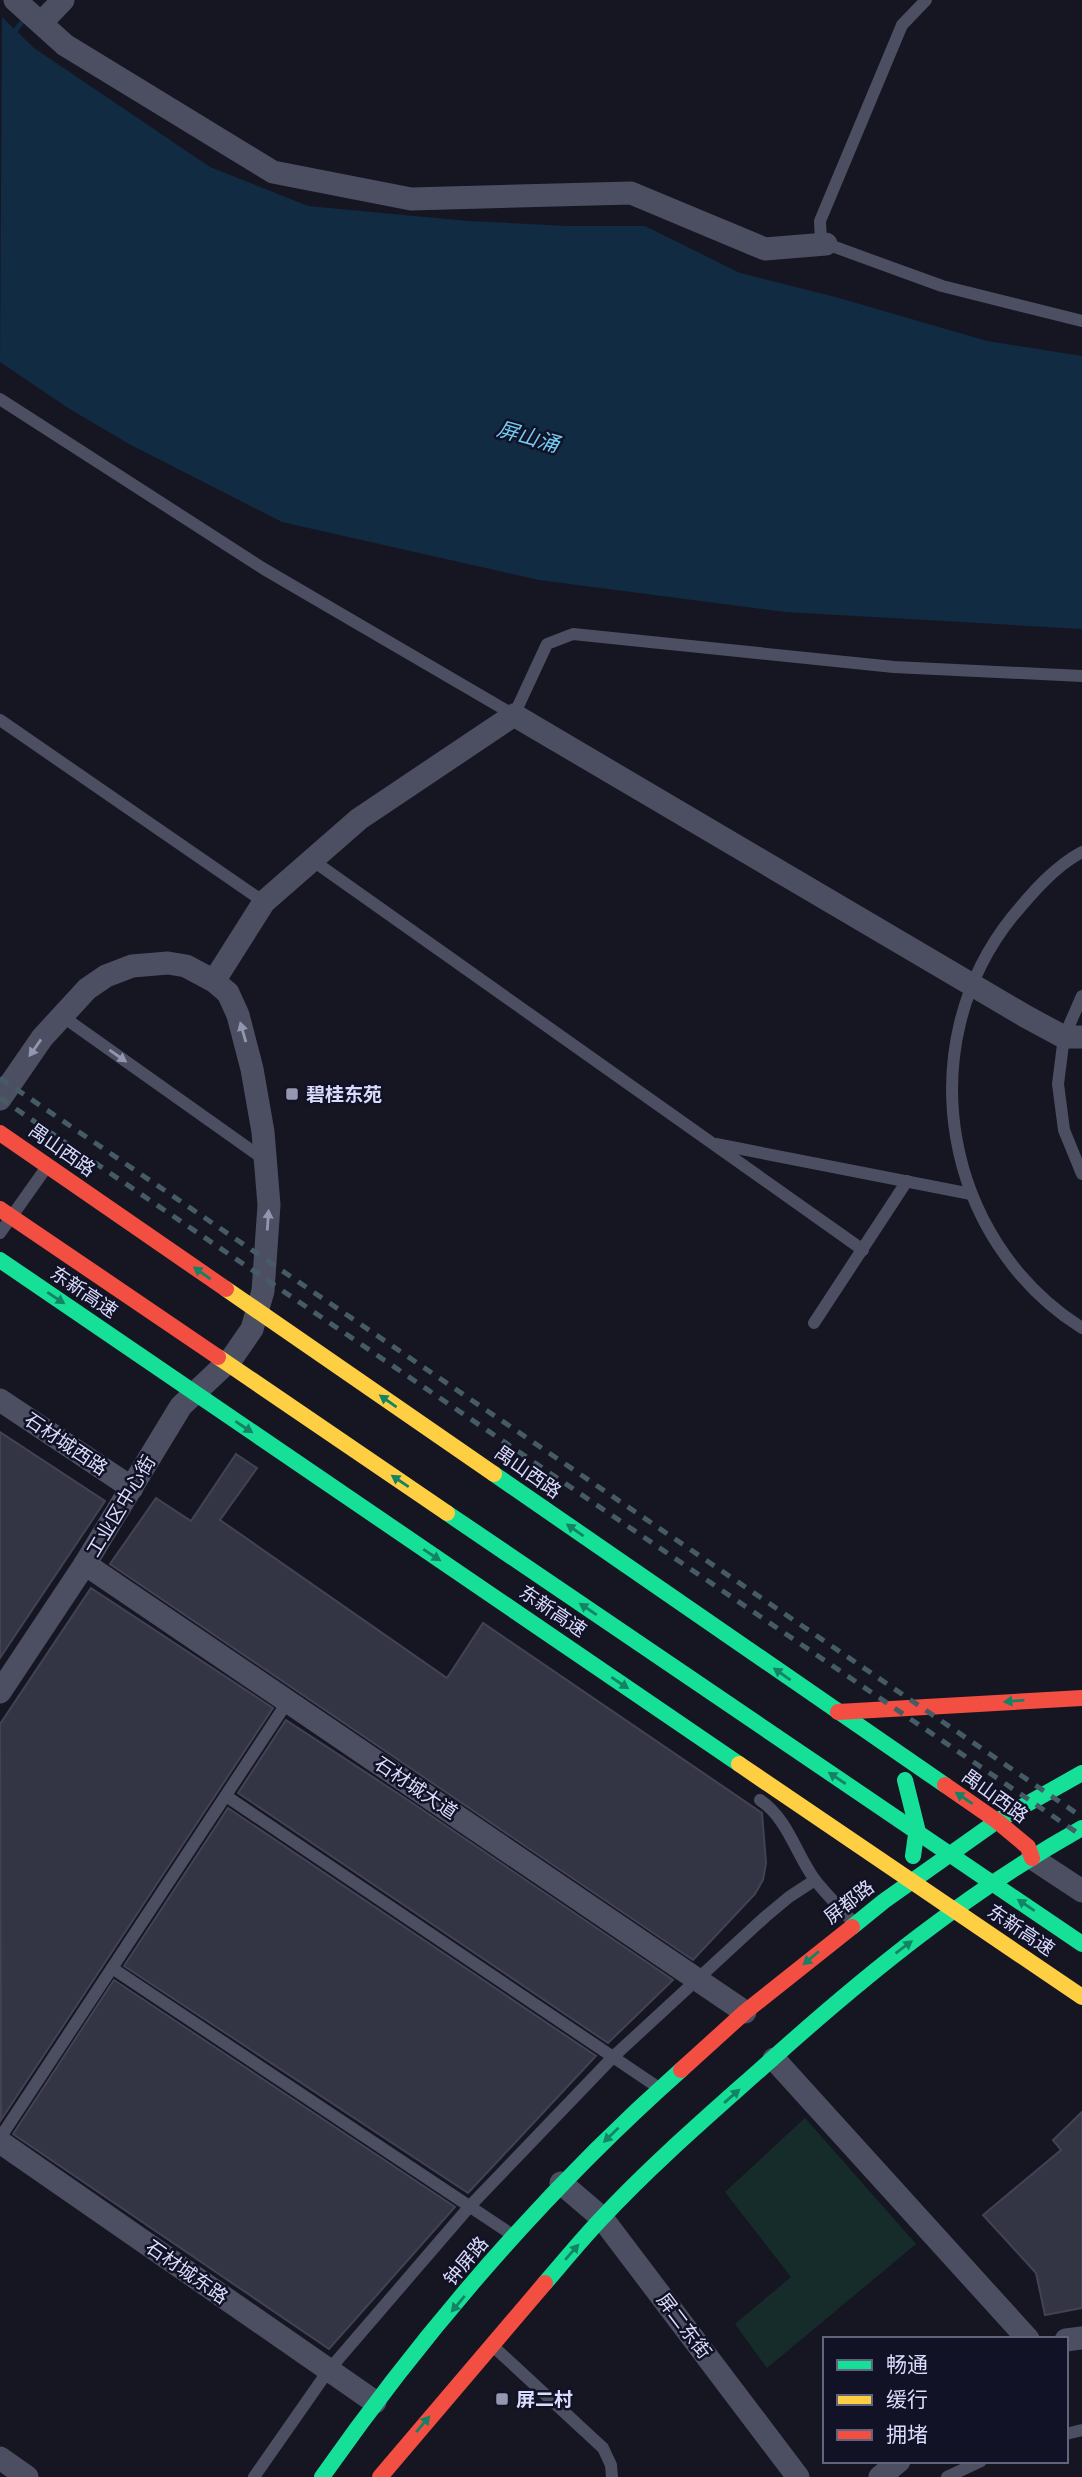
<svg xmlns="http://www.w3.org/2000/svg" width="1082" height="2477" font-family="Roboto,'Noto Sans SC',sans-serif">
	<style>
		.green { fill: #152c2a }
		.water { fill: #112b43 }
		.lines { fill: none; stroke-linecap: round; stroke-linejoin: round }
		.stream { stroke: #112b43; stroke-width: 5 }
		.building { fill: #343544; stroke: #434255; stroke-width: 2 }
		.lane { stroke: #4c4f62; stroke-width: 12 }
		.street { stroke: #4c4f62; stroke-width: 23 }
		.fast { stroke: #16e098; stroke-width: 16 }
		.slow { stroke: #ffcf43; stroke-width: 16 }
		.jam { stroke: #f24e42; stroke-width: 16 }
		.rail { stroke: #455c67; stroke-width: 5; stroke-dasharray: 10 9; stroke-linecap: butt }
		.fast-bridge { stroke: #16e098; stroke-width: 16 }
		.slow-bridge { stroke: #ffcf43; stroke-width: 16 }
		.jam-bridge { stroke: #f24e42; stroke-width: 16 }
		.oneway { fill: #9396af }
		.oneway2 { fill: #148365 }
		.poi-dot { fill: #9597b0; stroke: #121226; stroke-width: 2.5 }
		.labels { text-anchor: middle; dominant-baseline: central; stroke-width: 5; stroke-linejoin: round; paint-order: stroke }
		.poi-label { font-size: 19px; font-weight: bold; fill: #dadcfc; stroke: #121226; text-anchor: start }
		.street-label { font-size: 19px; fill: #dadcfc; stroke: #121226 }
		.water-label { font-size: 21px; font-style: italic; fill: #70ccf4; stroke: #121226 }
	</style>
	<rect width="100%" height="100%" fill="#161622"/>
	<path class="green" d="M805,2118L916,2244L767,2368L735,2324L791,2277L725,2192Z"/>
	<path class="water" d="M2,17L34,48L210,167L308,206L468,221L567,226H645L740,273L839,298L987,341L1082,356V629L786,612L539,580L282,522L129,444L68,408L0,362Z"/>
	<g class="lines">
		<path class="stream" d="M12,35L25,18"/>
	</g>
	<g class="building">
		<path d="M0,1432L105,1501L0,1658Z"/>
		<path d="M236,1454L257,1468L220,1520L447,1678L483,1623L762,1813L766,1863L763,1880L755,1894L693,1960L110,1564L156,1498L191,1521Z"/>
		<path d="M91,1588L273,1708L1,2120L0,1724Z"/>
		<path d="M286,1720L414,1804L673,1980L608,2043L238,1793Z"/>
		<path d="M228,1808L596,2056L468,2193L124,1966Z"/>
		<path d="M114,1980L455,2207L329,2349L13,2134Z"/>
		<path d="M1082,2112V2308L1045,2315L1036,2273L983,2215L1061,2150L1053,2140Z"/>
	</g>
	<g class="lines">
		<g class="lane">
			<path d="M926,0L902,25L820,221L821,242L942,286L1082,321"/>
			<path d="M0,399L264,569L514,715L547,644L573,634L894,667L1082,676"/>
			<path d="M0,720L264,902"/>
			<path d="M1082,852C1054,867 1032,893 1012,917C909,1046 943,1240 1082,1328"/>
			<path d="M312,860L863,1250"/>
			<path d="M1082,996L1064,1037L1058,1084L1064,1130L1082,1174"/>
			<path d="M62,1016L265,1160"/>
			<path d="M716,1144L971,1194"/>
			<path d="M0,1233L46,1168"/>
			<path d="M814,1323L907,1181"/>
			<path d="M226,1796L656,2086"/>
			<path d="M760,1800C788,1819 796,1854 815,1880C826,1894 840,1908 852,1921"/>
			<path d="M112,1968L511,2234"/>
			<path d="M0,2138L288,1701"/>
			<path d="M495,2348L603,2448L611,2465L612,2477"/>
			<path d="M1066,2434L1082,2430"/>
			<path d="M254,2477L328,2371L470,2206L613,2057L765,1917L789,1897L815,1880"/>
			<path d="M947,2477L981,2461"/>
		</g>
		<g class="street">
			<path d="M15,0L65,45L273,172L411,199L631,193L765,249L826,244"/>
			<path d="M41,23L63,0"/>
			<path d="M214,981L264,902L359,819L514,715L1025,1016L1064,1037H1082"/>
			<path d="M0,1099L42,1038L87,989L106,976L132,966L168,963L186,966L214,981L228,993L238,1015L252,1069L263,1132L269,1205L263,1291L252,1329L232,1358L181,1406L85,1564L0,1692"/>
			<path d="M0,1400L132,1488"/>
			<path d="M85,1564L745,2012"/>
			<path d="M1032,1858L1082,1891"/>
			<path d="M774,2059L1028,2339"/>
			<path d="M0,2142L375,2402"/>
			<path d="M561,2183L602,2218L798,2477"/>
			<path d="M1066,2340L1082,2338"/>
			<path d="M0,2458L27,2477"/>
			<path d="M880,2477L899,2461"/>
		</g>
		<g class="fast">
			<path d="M494,1474L945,1785"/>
			<path d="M905,1780L917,1828L913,1856"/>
			<path d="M852,1927L884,1901L997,1821L1082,1773"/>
			<path d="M545,2283C564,2261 582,2239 601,2219C654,2162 714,2111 772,2059C868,1973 969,1891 1082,1828"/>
			<path d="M322,2477C426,2329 546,2190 681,2070"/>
		</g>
		<path class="slow" d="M226,1289L494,1474"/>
		<g class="jam">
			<path d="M0,1133L226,1289"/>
			<path d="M838,1712L1082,1698"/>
			<path d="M945,1785L997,1821L1028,1847L1032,1858"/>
			<path d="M681,2070L745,2012L852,1927"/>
			<path d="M380,2477L545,2283"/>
		</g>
		<g class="rail">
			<path d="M0,1078L1082,1817"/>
			<path d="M0,1098L1082,1836"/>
		</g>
		<g class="fast-bridge">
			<path d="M0,1260L739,1764"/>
			<path d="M447,1513L1082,1944"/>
		</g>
		<g class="slow-bridge">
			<path d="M218,1357L447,1513"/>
			<path d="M739,1764L1082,1997"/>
		</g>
		<path class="jam-bridge" d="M0,1209L218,1357"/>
	</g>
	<defs><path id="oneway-solid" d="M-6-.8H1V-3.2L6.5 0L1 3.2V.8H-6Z" transform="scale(1.75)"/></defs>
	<g class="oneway">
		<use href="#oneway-solid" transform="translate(243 1032) rotate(-106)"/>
		<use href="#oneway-solid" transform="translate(35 1048) rotate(125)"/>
		<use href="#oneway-solid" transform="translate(118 1056) rotate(35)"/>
		<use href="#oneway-solid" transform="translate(268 1220) rotate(-86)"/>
	</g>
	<g class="oneway2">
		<use href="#oneway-solid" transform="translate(202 1273) rotate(-145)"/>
		<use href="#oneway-solid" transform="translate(56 1298) rotate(34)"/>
		<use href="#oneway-solid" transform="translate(388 1401) rotate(-145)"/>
		<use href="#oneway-solid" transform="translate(244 1427) rotate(34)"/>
		<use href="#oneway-solid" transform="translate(400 1481) rotate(-146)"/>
		<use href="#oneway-solid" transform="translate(575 1530) rotate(-145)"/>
		<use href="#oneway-solid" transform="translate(432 1555) rotate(34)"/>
		<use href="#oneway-solid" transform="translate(588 1609) rotate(-146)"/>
		<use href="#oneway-solid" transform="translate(782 1674) rotate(-145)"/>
		<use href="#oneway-solid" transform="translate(620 1683) rotate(34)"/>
		<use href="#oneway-solid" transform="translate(1014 1701) rotate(175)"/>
		<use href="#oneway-solid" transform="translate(837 1778) rotate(-146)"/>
		<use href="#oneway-solid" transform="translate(964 1798) rotate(-146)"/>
		<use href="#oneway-solid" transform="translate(1026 1905) rotate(-146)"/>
		<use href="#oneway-solid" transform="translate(904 1947) rotate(-37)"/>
		<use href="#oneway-solid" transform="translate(811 1958) rotate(140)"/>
		<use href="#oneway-solid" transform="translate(732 2096) rotate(-41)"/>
		<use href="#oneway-solid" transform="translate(611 2135) rotate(136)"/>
		<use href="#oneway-solid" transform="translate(572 2252) rotate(-49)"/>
		<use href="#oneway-solid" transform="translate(458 2304) rotate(130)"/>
		<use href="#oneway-solid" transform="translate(423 2424) rotate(-50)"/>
	</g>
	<g class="poi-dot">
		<rect x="285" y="1087" width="14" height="14" rx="3.5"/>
		<rect x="495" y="2392" width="14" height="14" rx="3.5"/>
	</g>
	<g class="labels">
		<g class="poi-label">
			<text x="306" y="1094">碧桂东苑</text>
			<text x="516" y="2399">屏二村</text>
		</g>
		<g class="street-label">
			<text transform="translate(62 1150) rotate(35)">禺山西路</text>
			<text transform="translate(84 1292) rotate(34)">东新高速</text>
			<text transform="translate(66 1444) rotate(34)">石材城西路</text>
			<text transform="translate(528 1472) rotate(35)">禺山西路</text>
			<text transform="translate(121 1506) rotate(-59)">工业区中心街</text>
			<text transform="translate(553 1611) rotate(34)">东新高速</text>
			<text transform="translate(416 1788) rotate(34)">石材城大道</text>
			<text transform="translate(995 1796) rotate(36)">禺山西路</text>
			<text transform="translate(849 1902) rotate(-38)">屏都路</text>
			<text transform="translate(1021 1930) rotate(34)">东新高速</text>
			<text transform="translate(466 2261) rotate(-50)">钟屏路</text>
			<text transform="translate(187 2272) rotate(35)">石材城东路</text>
			<text transform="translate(684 2326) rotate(53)">屏二东街</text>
		</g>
		<g class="water-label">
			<text transform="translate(528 437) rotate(16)">屏山涌</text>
		</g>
	</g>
	<rect x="823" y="2337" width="245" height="126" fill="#121226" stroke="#62637c" stroke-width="2"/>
	<rect x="837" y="2360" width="35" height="10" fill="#16e098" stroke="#62637c" stroke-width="2"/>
	<text x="886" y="2372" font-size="21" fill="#dadcfc">畅通</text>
	<rect x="837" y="2395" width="35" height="10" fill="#ffcf43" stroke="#62637c" stroke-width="2"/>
	<text x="886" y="2407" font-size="21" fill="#dadcfc">缓行</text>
	<rect x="837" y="2430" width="35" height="10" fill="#f24e42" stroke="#62637c" stroke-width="2"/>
	<text x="886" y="2442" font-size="21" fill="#dadcfc">拥堵</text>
</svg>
